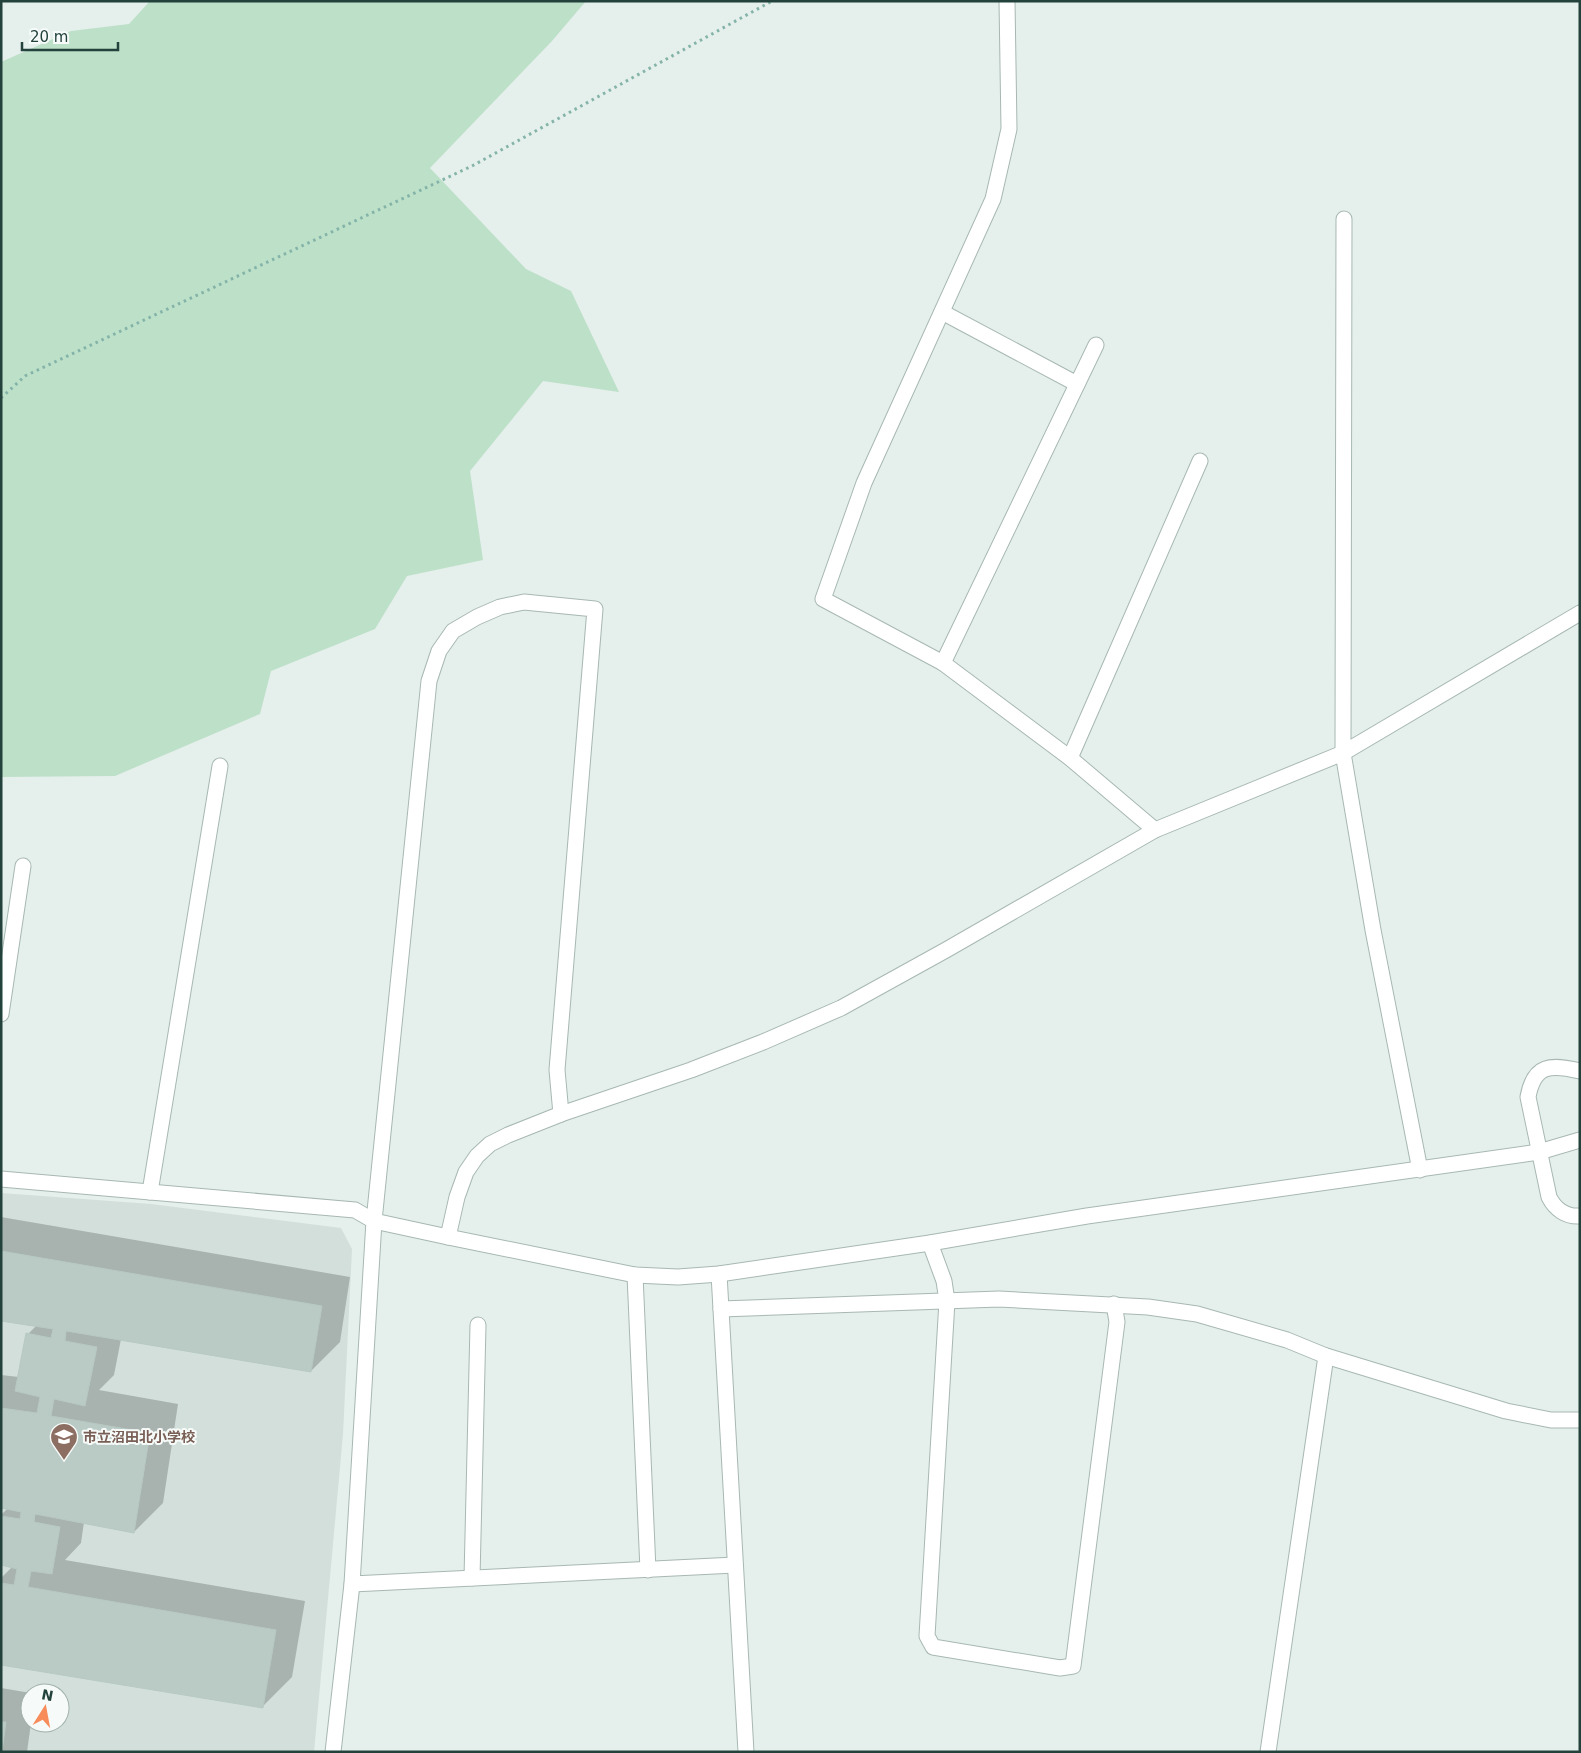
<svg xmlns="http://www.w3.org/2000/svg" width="1581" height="1753" font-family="'DejaVu Sans','Noto Sans JP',sans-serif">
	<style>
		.built { fill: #d3dfda; fill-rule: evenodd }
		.green { fill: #bde0c9 }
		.shadow { fill: #0003 }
		.building { fill: #bacac4; stroke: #b7c9c3 }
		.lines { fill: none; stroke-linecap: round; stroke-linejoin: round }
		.minor-casing { stroke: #a7b8b3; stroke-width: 17 }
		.path { stroke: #84b3a8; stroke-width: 3; stroke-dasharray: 2.5 4; stroke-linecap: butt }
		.minor { stroke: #fff; stroke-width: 15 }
		.labels { text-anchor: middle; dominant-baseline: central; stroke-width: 4; stroke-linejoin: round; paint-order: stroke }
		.education-label { font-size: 14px; font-weight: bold; fill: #785e54; stroke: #f6fbf9; text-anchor: start }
	</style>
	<rect width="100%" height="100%" fill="#e5efeb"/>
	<path class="built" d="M1,1193L151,1204L341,1228L352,1249L343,1434L314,1752H1ZM30,1693H60V1723H30Z"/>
	<path class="green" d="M150,1H586L552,41L430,168L526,269L571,291L619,392L543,381L470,471L483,560L407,576L375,629L271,671L260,714L115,776L1,777V62L71,31L129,24Z"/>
	<g class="shadow">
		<path d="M1,1217L350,1277L340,1342L311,1371L121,1339L114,1375L99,1390L178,1404L163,1503L134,1532L84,1522L81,1543L65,1560L305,1601L292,1677L263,1706L1,1664V1578L12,1567L1,1564V1515L8,1508L1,1507V1375L19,1377L28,1334L37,1325L1,1320Z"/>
		<path d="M1,1688L31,1693V1723L27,1752H1Z"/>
	</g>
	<g class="building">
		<path d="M1,1251L322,1306L311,1372L66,1331L65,1341L97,1347L85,1406L54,1399L51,1416L150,1433L134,1533L35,1514L34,1522L60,1527L52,1574L31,1571L28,1587L276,1630L263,1708L1,1665V1583L14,1585L17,1569L1,1565V1516L20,1519L21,1512L1,1508V1408L37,1413L40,1397L15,1391L26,1333L51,1338L53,1329L1,1321Z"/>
		<path d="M1,1722H6L2,1752H1Z"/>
	</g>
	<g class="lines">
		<defs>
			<g id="minor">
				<path d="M1344,219L1343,753L1373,930L1420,1170"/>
				<path d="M942,312L1077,384"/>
				<path d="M1096,345L943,663L1070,758L1155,830"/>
				<path d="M943,663L823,599L864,483L993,199L1009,129L1007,1"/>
				<path d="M1070,758L1200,461"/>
				<path d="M1,1014L23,866"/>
				<path d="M1580,1071C1551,1064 1534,1064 1528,1097L1549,1197C1555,1209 1566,1217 1580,1216"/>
				<path d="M1,1179L355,1210L374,1221L448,1237L635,1275L678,1277L719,1274L930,1243L1087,1216L1539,1152L1580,1140"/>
				<path d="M150,1192L220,766"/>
				<path d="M448,1237L457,1197L466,1172L477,1156L490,1144L508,1135L561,1114L691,1070L763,1042L841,1008L946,950L1155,830L1343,753L1580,613"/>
				<path d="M930,1243L944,1281L947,1301L927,1636L933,1647L1060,1668L1073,1666L1117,1322L1114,1304"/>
				<path d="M719,1274L746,1752"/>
				<path d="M635,1275L648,1570"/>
				<path d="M721,1309L999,1299L1148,1307L1197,1314L1287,1340L1326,1356L1506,1411L1551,1420H1580"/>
				<path d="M472,1578L478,1325"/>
				<path d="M352,1584L735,1565"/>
				<path d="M333,1752L352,1584L374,1221L429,681L439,651L453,631L477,617L500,607L524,602L595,609L557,1070L561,1114"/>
				<path d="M1268,1752L1326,1356"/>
			</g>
		</defs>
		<use href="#minor" class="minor-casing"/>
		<path class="path" d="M1,398L25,376L472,166L772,1"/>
		<use href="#minor" class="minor"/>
	</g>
	<defs>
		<symbol id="school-pin" viewBox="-11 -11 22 30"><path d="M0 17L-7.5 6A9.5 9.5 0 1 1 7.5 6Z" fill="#8d6e63" stroke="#f6fbf9"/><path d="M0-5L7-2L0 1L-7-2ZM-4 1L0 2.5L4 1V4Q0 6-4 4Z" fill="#fff"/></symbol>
	</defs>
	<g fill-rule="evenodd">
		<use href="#school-pin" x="48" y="1421" width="32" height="43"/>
	</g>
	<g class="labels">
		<g class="education-label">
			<text x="83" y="1437">市立沼田北小学校</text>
		</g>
	</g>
	<rect width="1581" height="1753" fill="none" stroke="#23423c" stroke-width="5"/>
	<g transform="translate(45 1708) rotate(11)"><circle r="24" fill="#f6fbf9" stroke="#a2b1ad"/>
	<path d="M0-4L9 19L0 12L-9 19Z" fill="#f78c5a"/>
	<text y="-8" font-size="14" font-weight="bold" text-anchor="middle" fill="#23423c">N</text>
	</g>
	<path d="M22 42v8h96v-8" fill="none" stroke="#23423c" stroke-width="2.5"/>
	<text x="30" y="42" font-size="15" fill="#23423c" stroke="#f6fbf9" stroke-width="4" paint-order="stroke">20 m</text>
</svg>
